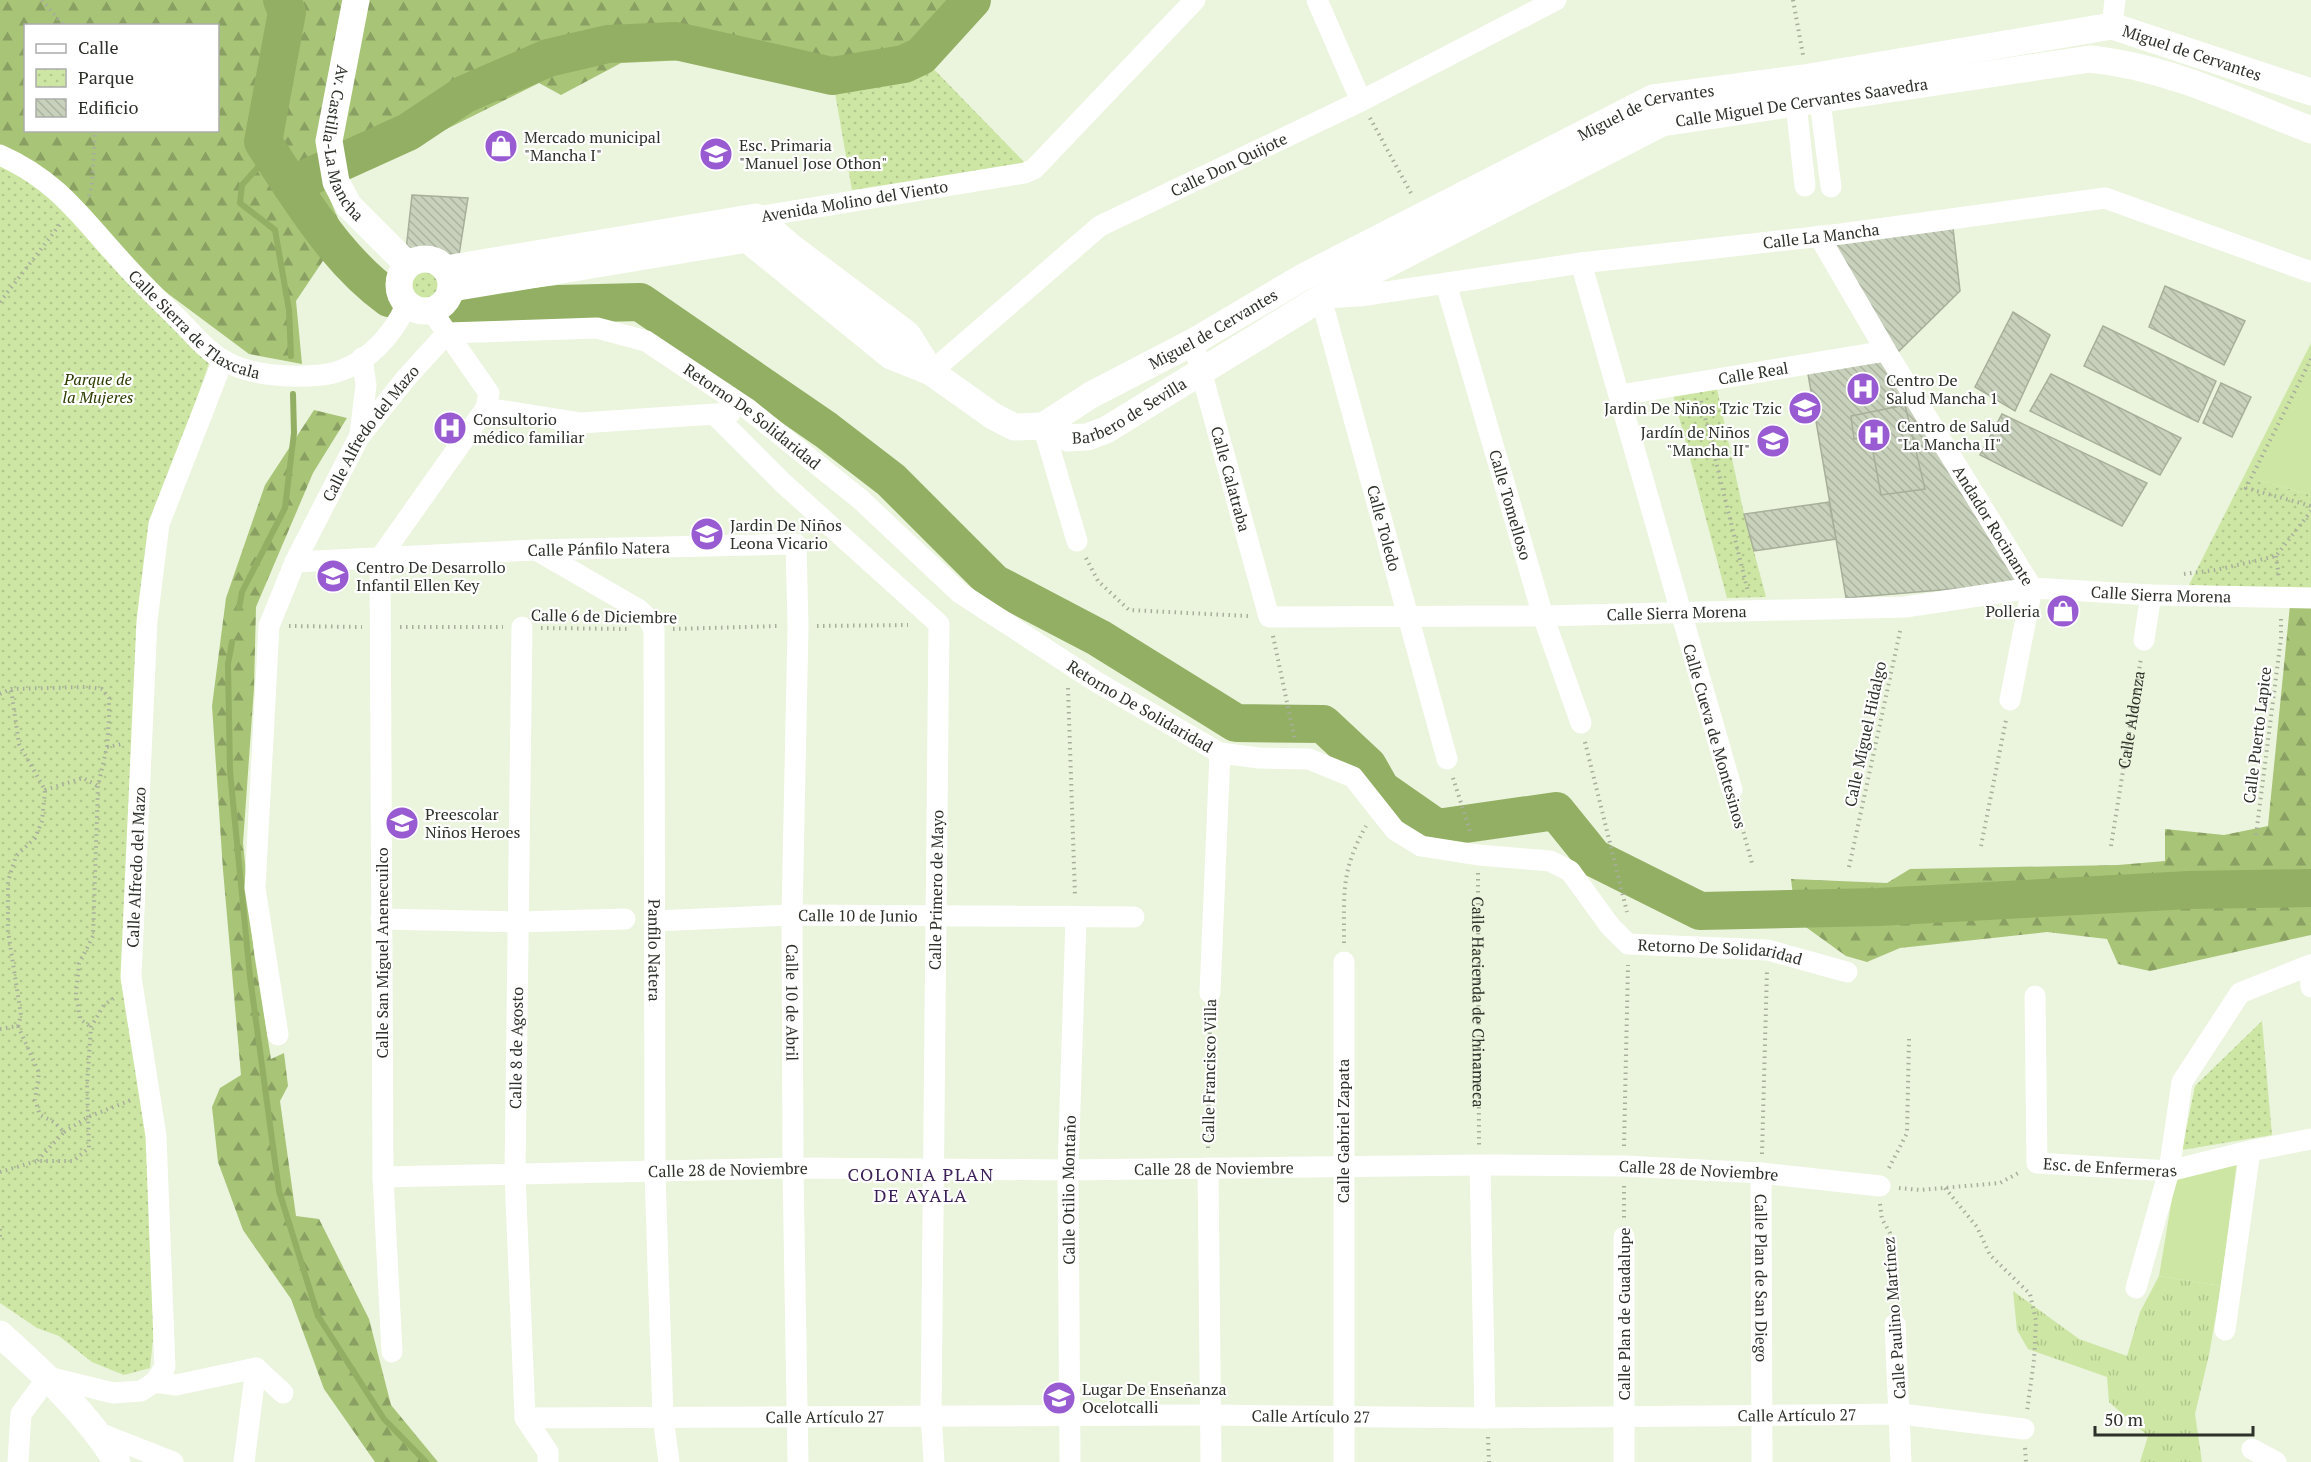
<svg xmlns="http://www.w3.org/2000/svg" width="2311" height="1462" font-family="'PT Serif',serif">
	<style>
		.grass { fill: url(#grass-tufts) }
		.forest { fill: url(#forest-firs); fill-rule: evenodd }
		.park { fill: url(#park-dots) }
		.pitch { fill: #cde6a4 }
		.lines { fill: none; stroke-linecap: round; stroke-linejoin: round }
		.stream { stroke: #93af63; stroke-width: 6 }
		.river { stroke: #93af63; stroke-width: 38 }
		.building { fill: url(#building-back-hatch); stroke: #a7af9a; stroke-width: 1.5 }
		.path { stroke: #a7ae9c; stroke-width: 4; stroke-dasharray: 1.5 4.5; stroke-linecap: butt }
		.minor { stroke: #fff; stroke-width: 21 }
		.major { stroke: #fff; stroke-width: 27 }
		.labels { text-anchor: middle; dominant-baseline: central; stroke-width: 4.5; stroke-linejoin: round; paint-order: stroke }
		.street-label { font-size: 16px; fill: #2e3129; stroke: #fff }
		.poi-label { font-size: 16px; fill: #2e3129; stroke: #fff; text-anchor: start }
		.park-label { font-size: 16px; font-style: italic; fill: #2b3c01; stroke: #fff }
		.neighbourhood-label { font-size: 18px; letter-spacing: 1.5px; fill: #3d2059; stroke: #fff }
	</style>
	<defs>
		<pattern id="grass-tufts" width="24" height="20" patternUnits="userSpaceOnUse" patternTransform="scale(1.5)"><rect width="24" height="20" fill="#cde6a4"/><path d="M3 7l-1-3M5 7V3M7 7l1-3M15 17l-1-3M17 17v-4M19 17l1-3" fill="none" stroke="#b0c68d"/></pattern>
		<pattern id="forest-firs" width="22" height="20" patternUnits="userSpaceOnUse" patternTransform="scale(1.5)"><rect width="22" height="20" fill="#a8c477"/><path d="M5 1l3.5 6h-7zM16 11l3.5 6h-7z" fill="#89a062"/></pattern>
		<pattern id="park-dots" width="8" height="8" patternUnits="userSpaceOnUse" patternTransform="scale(1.5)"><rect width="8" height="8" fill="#cde6a4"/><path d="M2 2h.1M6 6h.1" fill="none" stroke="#b0c68d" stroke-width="1.8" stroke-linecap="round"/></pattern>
		<pattern id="building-back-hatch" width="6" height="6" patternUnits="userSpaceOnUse" patternTransform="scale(1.5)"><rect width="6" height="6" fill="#c8d1bb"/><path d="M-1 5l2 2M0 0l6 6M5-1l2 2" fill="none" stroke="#acb4a1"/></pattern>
	</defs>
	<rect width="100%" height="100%" fill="#ebf4dd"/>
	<path class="grass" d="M2159,1276L2221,1286L2209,1355L2195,1414L2202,1462H2140L2148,1436L2109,1402L2107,1377L2028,1349L2017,1330L2013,1291L2079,1339L2127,1356L2140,1312Z"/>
	<g class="forest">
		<path d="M0,0H973L921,56L904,64L832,76L711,59L621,63L561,95L539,83L354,175L349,159L319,173L343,231L296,301L302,364L249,354L159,287L0,150ZM26,26H218V130H26Z"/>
		<path d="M314,410L347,418L313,473L256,607L254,688L243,843L254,953L271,1059L284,1053L288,1086L280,1101L296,1216L319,1219L369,1319L391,1405L438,1462H375L324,1389L291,1299L243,1230L218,1162L212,1107L220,1088L241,1075L223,870L212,706L226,598L265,485Z"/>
		<path d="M2290,605L2311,606V935L2150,971L2118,964L2107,939L2047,932L1900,948L1867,962L1846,956L1796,920L1791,879L1887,883L1910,869L2118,865L2165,861V829L2224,835L2268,826Z"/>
	</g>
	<g class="park">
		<path d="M921,56L1025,163L852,190L832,76L904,64Z"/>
		<path d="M0,156L43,187L209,363L159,509L133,848L157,1300L150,1368L124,1375L92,1362L59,1336L37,1328L0,1303Z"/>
		<path d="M418,264H432L441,269L444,296L438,303L420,306L404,294V276Z"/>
		<path d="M1715,380L1744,514L1766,597L1727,598L1671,387Z"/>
		<path d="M2244,476L2311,495V590L2189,585Z"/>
		<path d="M2262,1021L2272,1135L2182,1150L2195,1086Z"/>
	</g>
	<g class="pitch">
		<path d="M2311,343V495L2244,476Z"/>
		<path d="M2237,1161L2221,1286L2159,1276L2176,1175Z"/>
	</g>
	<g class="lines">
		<g class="stream">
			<path d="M271,153L242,185L240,203L275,230L289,310L291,356"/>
			<path d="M239,608L242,592L285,508L294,433L293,394"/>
			<path d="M232,642L228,664L230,771L250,977L279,1191L318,1316L384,1419L426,1462"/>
		</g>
		<g class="river">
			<path d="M282,0L287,12L263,142L291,185L408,132L465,94L548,58L608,44L676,41L832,76L904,64L921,56L972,0"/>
			<path d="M291,185C319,227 348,268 389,298"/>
			<path d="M452,317L558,304L640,302L826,430L891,480L994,583L1099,638L1236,723L1323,724L1368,766L1381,789L1437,828L1556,811L1594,858L1700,911L1878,907L2189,890L2311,888"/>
		</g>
	</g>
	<g class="building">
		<path d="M412,195L468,198L459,255L406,250Z"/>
		<path d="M1953,228L1960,291L1897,353L1829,243Z"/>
		<path d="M2165,286L2245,321L2224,365L2149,327Z"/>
		<path d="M2013,312L2050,335L2015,411L1975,387Z"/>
		<path d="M2103,326L2216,381L2198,422L2084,366Z"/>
		<path d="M1881,360L2024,583L1846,598L1807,368Z"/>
		<path d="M2051,374L2181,438L2160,475L2030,411Z"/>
		<path d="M2221,383L2251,397L2232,437L2203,423Z"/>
		<path d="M1905,405L1925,489L1881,495L1870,435L1854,439L1851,416Z"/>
		<path d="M2002,414L2147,483L2122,526L1980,455Z"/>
		<path d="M1829,502L1836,539L1754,551L1744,514Z"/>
	</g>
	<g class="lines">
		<g class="path">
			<path d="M42,0L64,26"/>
			<path d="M1793,0L1803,55"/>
			<path d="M1370,118L1412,195"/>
			<path d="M89,196L92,186L95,130"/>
			<path d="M0,302L62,222"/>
			<path d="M2311,359L2246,488L2311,506"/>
			<path d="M1701,401L1748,592"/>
			<path d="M2276,556L2279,578"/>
			<path d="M1086,558L1098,581L1129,610L1248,616"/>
			<path d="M2184,574L2216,570L2276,556L2311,511"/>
			<path d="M289,626L362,627"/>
			<path d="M817,626L908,625"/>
			<path d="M400,627H503"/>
			<path d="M541,628L629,629"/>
			<path d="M673,629L779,626"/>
			<path d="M1273,636L1295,740"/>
			<path d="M1068,688L1075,896"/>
			<path d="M0,694L11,689L86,687L102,689L109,698V719L107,747L98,786L93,936L79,964L76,993L80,1019L91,1027"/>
			<path d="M1585,742L1627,912"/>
			<path d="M107,747L123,744"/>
			<path d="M1453,778L1471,834"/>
			<path d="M45,790L83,778L98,786"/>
			<path d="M1737,809L1752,863"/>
			<path d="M2256,835L2281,638V615"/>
			<path d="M1981,846L2006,720"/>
			<path id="s1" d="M2111,846L2141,658"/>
			<path d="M1849,867L1901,627"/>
			<path id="s2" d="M1478,873L1479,1145"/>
			<path d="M1344,943C1344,893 1341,870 1366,826"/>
			<path d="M18,1026L39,1073L35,1100L40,1115L54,1122L64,1132L37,1161"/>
			<path d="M0,1029L18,1026L21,1015L8,931V881L16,856L35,838L42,821L45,790L19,744L11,689"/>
			<path d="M64,1132L88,1117L131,1100"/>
			<path d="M1624,1146L1628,965"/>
			<path d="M1208,1148L1210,1011"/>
			<path d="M1762,1154L1767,969"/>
			<path d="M1889,1168L1907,1133L1909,1039"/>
			<path d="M0,1172L37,1161H73L89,1148L87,1084L91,1027L104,1005L114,998"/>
			<path d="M1624,1186V1218"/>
			<path d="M1899,1188L1920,1190L2000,1183L2020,1172"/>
			<path d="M1945,1188L1977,1227L1990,1255L2030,1294L2036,1321L2034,1360L2027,1411"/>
			<path d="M1880,1204L1882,1219L1890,1233L1894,1305"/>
			<path d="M0,1229V1240"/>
			<path d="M1488,1437L1489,1462"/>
			<path d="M2025,1448L2026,1462"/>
		</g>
		<g class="minor">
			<path d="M1317,0L1361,101"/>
			<path d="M2112,26L2115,0"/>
			<path d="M1820,101L1831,187"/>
			<path d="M1796,104L1805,186"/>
			<path id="s3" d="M0,155C59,181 83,220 125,265C141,283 159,300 176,317C191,331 205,350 223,360C250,376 290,378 321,375C360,371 392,339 407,303"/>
			<path id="s4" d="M751,228L756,217L1025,173L1034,169L1195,0"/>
			<path id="s5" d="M1819,236L1886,351L2032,588L2010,700"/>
			<path d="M1581,263L1732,790"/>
			<path id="s6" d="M1446,284L1543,616L1581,723"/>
			<path id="s7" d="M1193,342L1269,617L1543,616L1905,607L2032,588L2151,595L2311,598"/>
			<path id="s8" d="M931,372L1100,226L1361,101L1556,0"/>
			<path id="s9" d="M1620,395L1886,351"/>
			<path d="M486,408L581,423L730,413"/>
			<path d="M716,416L783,483L939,624L931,1415L934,1462"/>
			<path d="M1043,426L1077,541"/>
			<path d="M360,434L366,385L362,358"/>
			<path id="s10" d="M536,550L638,609L648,618L654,630L655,1173L663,1417L669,1462"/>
			<path id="s11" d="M295,562L534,550L796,544L798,626L792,915L793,1168L798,1462"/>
			<path d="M522,627L515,1175L525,1418L548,1452V1462"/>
			<path d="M2144,640L2151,595"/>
			<path id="s12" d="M1447,759L1321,298L1360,296L1581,263L1841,234L2105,198L2311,272"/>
			<path d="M381,919L518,922L625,919"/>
			<path id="s13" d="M654,921L792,915L1134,917"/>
			<path d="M1210,993L1220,753"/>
			<path id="s14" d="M2035,996L2037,1163L2169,1171L2250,1151L2311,1139"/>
			<path id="s15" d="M278,1035L255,888L269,626L295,562L359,437L407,377L447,333L597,328L646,341L748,409L860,499L960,593L1095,681L1220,753L1259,758L1309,759L1353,777L1395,830L1421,846L1478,855L1550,861L1570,871L1610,926L1628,944L1768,950L1847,972"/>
			<path d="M1480,1165L1485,1418"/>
			<path d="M1208,1168L1211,1462"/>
			<path id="s16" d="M1761,1173L1762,1462"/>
			<path id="s17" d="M383,1177L793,1168L1068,1170L1480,1165L1624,1166L1761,1173L1880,1186"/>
			<path d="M1624,1237V1462"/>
			<path d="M2136,1288L2169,1171L2182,1082L2240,993L2310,965L2311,987"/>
			<path d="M1895,1324L1901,1462"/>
			<path d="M2225,1330L2250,1151"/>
			<path d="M392,1352L383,1177L380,558L486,408L489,393L431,310"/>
			<path id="s18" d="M155,1382L165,1367L156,1136L131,977L147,621L159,524L223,360"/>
			<path id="s19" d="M525,1418L1210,1415L1485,1418L1901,1414L2024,1429"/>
			<path d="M99,1433L173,1462"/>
			<path d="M2252,1449L2276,1462"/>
			<path d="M18,1462L21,1414L48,1377L113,1393L141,1391L155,1382L176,1385L256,1368L283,1393"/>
			<path d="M244,1462L256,1368"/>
			<path id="s20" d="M1070,1462L1068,1170L1076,918"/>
			<path d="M1344,1462V962"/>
		</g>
		<g class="major">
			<path id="s21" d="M356,0L329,141L336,182L349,206L408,265"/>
			<circle cx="425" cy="285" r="26"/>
			<path d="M446,269L756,217L791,247L907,334L931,372"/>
			<path id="s22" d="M452,288L747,239L891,356L931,372L993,416L1014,427L1043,426L1068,438L1087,437L1106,430L1321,298L1662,123L2090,59C2168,67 2239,102 2311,130"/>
			<path id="s23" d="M1043,426L1091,395L1193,342L1303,277L1653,98L1804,78L2112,26L2311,92"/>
			<path d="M0,1334C43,1373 86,1412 117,1462"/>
		</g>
	</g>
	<defs>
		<symbol id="shop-disc" viewBox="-11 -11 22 22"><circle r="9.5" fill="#985bd2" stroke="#fff"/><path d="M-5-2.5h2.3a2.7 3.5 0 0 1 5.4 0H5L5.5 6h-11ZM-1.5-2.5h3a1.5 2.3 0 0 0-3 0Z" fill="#fff"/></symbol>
		<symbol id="school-disc" viewBox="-11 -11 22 22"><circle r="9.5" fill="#985bd2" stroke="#fff"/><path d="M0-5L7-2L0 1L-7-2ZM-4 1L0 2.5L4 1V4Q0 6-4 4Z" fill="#fff"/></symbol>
		<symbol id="hospital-disc" viewBox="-11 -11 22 22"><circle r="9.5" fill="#985bd2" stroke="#fff"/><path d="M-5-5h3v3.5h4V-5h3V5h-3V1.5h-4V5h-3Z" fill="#fff"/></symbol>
	</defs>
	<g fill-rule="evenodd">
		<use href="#shop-disc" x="482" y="127" width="38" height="38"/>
		<use href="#school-disc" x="697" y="135" width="38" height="38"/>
		<use href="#hospital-disc" x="1844" y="370" width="38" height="38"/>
		<use href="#school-disc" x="1786" y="389" width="38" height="38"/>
		<use href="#hospital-disc" x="431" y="409" width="38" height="38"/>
		<use href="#hospital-disc" x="1855" y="416" width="38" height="38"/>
		<use href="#school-disc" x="1754" y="422" width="38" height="38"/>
		<use href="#school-disc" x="688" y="515" width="38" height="38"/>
		<use href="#school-disc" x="314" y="557" width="38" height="38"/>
		<use href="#shop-disc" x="2044" y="592" width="38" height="38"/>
		<use href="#school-disc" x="383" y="804" width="38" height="38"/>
		<use href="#school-disc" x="1040" y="1379" width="38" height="38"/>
	</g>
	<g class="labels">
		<g class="street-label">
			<text stroke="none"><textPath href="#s23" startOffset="1242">Miguel de Cervantes</textPath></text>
			<text stroke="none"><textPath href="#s22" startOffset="1500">Calle Miguel De Cervantes Saavedra</textPath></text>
			<text stroke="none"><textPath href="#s23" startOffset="682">Miguel de Cervantes</textPath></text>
			<text stroke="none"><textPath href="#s21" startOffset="148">Av. Castilla-La Mancha</textPath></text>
			<text stroke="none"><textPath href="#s8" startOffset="366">Calle Don Quijote</textPath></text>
			<text stroke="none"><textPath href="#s4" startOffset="112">Avenida Molino del Viento</textPath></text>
			<text stroke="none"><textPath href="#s12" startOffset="982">Calle La Mancha</textPath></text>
			<text stroke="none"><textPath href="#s3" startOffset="261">Calle Sierra de Tlaxcala</textPath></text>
			<text stroke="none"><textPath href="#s23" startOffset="196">Miguel de Cervantes</textPath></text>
			<text stroke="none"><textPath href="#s9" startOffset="135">Calle Real</textPath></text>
			<text stroke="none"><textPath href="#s22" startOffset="752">Barbero de Sevilla</textPath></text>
			<text stroke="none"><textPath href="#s15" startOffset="1088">Retorno De Solidaridad</textPath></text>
			<text stroke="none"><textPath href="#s15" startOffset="630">Calle Alfredo del Mazo</textPath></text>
			<text stroke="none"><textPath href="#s7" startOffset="142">Calle Calatraba</textPath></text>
			<text stroke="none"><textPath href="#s6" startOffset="230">Calle Tomelloso</textPath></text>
			<text stroke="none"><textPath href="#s5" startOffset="338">Andador Rocinante</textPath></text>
			<text transform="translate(1384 528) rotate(75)">Calle Toledo</text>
			<text stroke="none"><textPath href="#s11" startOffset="304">Calle Pánfilo Natera</textPath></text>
			<text stroke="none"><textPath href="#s7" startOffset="1179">Calle Sierra Morena</textPath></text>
			<text stroke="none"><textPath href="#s7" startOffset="693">Calle Sierra Morena</textPath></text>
			<text transform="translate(604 616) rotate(1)">Calle 6 de Diciembre</text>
			<text stroke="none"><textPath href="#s15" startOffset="1574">Retorno De Solidaridad</textPath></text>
			<text stroke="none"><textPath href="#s1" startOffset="128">Calle Aldonza</textPath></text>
			<text transform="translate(1865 734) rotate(-78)">Calle Miguel Hidalgo</text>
			<text transform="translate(2257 735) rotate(-83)">Calle Puerto Lapice</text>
			<text transform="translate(1715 736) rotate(74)">Calle Cueva de Montesinos</text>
			<text stroke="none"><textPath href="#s18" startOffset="520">Calle Alfredo del Mazo</textPath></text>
			<text transform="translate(936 890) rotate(-89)">Calle Primero de Mayo</text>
			<text stroke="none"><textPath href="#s13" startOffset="204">Calle 10 de Junio</textPath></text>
			<text stroke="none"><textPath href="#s10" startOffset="465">Panfilo Natera</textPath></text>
			<text transform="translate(382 953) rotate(-90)">Calle San Miguel Anenecuilco</text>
			<text stroke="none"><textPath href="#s15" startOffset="2240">Retorno De Solidaridad</textPath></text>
			<text stroke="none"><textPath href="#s2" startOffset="129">Calle Hacienda de Chinameca</textPath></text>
			<text stroke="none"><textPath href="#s11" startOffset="960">Calle 10 de Abril</textPath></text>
			<text transform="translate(516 1048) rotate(-89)">Calle 8 de Agosto</text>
			<text transform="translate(1209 1071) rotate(-89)">Calle Francisco Villa</text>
			<text transform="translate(1343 1131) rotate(-90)">Calle Gabriel Zapata</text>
			<text stroke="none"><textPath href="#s14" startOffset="240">Esc. de Enfermeras</textPath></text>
			<text stroke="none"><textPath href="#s17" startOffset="831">Calle 28 de Noviembre</textPath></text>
			<text stroke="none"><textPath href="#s17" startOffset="345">Calle 28 de Noviembre</textPath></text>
			<text stroke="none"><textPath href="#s17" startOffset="1316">Calle 28 de Noviembre</textPath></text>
			<text stroke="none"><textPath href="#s20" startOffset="272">Calle Otilio Montaño</textPath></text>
			<text stroke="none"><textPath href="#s16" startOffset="105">Calle Plan de San Diego</textPath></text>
			<text transform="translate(1624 1314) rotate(-90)">Calle Plan de Guadalupe</text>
			<text transform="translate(1894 1318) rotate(-94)">Calle Paulino Martínez</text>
			<text stroke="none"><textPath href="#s19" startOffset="1272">Calle Artículo 27</textPath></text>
			<text stroke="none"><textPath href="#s19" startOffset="786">Calle Artículo 27</textPath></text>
			<text stroke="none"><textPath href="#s19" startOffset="300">Calle Artículo 27</textPath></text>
		</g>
		<g class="poi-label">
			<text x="524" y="137">Mercado municipal<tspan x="524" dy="18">"Mancha I"</tspan></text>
			<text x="739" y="145">Esc. Primaria<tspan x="739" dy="18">"Manuel Jose Othon"</tspan></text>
			<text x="1886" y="380">Centro De<tspan x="1886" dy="18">Salud Mancha 1</tspan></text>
			<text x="1782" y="408" text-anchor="end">Jardin De Niños Tzic Tzic</text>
			<text x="473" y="419">Consultorio<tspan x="473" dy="18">médico familiar</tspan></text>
			<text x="1897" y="426">Centro de Salud<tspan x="1897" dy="18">"La Mancha II"</tspan></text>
			<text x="1750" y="432" text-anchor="end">Jardín de Niños<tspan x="1750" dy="18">"Mancha II"</tspan></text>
			<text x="730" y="525">Jardin De Niños<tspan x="730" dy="18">Leona Vicario</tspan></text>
			<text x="356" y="567">Centro De Desarrollo<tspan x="356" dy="18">Infantil Ellen Key</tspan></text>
			<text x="2040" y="611" text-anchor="end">Polleria</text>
			<text x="425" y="814">Preescolar<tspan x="425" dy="18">Niños Heroes</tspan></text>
			<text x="1082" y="1389">Lugar De Enseñanza<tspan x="1082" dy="18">Ocelotcalli</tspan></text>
		</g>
		<g class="park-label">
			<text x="98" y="379">Parque de<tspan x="98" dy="18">la Mujeres</tspan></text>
		</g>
		<g class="neighbourhood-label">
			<text x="921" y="1174">COLONIA PLAN<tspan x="921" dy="21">DE AYALA</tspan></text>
		</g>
	</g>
	<rect x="24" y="24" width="195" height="108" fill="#ffffff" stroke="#abada9" stroke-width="1.5"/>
	<rect x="36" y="44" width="30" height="9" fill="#ffffff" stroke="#abada9" stroke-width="1.5"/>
	<text x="78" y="54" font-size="18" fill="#2e3129">Calle</text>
	<rect x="36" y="69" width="30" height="18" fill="url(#park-dots)" stroke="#abada9" stroke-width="1.5"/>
	<text x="78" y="84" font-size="18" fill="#2e3129">Parque</text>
	<rect x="36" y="99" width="30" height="18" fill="url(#building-back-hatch)" stroke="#abada9" stroke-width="1.5"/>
	<text x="78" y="114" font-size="18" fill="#2e3129">Edificio</text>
	<path d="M2095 1426v9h158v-9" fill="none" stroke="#2e3129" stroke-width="3"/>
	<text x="2104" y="1426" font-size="18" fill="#2e3129" stroke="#ffffff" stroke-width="4.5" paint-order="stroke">50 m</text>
</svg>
